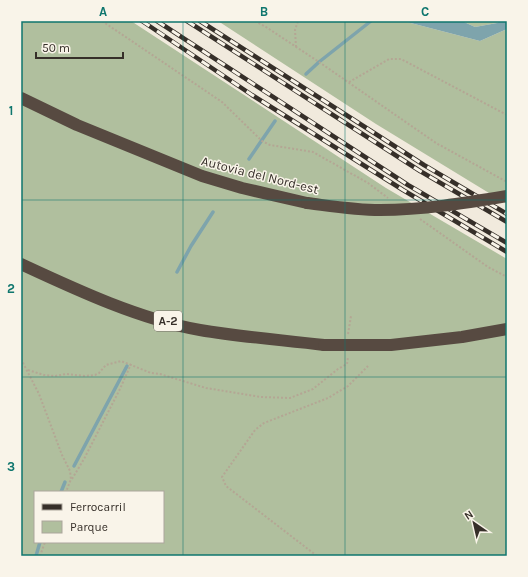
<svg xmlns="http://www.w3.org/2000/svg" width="528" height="577" font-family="Karla,sans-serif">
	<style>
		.green { fill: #b0bf9e; fill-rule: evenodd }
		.water { fill: #7ea4ac }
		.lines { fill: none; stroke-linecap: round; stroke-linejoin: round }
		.stream { stroke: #7ea4ac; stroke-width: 3.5 }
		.path { stroke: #b4a694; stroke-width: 2; stroke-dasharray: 2 2; stroke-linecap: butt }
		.highway { stroke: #574a41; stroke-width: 12 }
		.rail-casing { stroke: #362f29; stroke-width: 4.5 }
		.rail { stroke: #f9f4e9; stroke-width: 3; stroke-dasharray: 9; stroke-linecap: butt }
		.highway-bridge { stroke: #574a41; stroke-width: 12 }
		.grid { fill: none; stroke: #0f766e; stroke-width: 1; stroke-opacity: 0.55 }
		.labels { text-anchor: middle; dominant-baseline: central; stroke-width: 3; stroke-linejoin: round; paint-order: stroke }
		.shield { fill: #f9f4e9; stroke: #706a63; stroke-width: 1 }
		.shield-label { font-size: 12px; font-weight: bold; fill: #362f29 }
		.street-label { font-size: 13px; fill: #362f29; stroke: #f9f4e9 }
		.neatline { fill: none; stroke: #0f766e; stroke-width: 1.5 }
		.grid-label { font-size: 13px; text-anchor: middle; font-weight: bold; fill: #0f766e }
	</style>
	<rect width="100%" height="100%" fill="#f1eadd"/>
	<g class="green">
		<path d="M21,21H131L386,188L507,259V556H21ZM35,492H163V542H35Z"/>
		<path d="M218,21H403L480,41L507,29V204L376,124Z"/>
		<path d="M462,21H500L497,23L475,27Z"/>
	</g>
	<path class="water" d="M403,21H462L475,27L497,23L500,21H507V29L480,41Z"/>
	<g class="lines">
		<g class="stream">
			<path d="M306,74L319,62L371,21"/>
			<path d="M249,159L275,121"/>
			<path d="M177,272L191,246L213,212"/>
			<path d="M74,466L127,366"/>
			<path d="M61,492L65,482"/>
			<path d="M36,556L40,542"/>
		</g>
		<g class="path">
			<path d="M102,21L222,102L262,141L270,145L313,152L368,183L388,198"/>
			<path d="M255,21L266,27L319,62L436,143L507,182"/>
			<path d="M296,47L295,30L298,21"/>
			<path d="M349,82L389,59H401L507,115"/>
			<path d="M420,219L488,267L507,277"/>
			<path d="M348,334L351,316"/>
			<path d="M21,359L39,394L62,455L70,471L71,479L66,492"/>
			<path d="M28,370L44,375L55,376L66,374L85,376L95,375L99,373L106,365L121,361L151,373L160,374L206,388L261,397L290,398L313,389L338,369L347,364L348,357"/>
			<path d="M72,479L84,459L120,389L131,364"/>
			<path d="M40,556L45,542"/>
			<path d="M317,556L226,486L222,477L255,430L264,423L328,398L348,386L368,366"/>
		</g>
		<g class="highway">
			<path d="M21,98L77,125L202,176L242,188L307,203"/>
			<path d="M21,264C77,290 139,319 200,330C241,337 283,340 324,345"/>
		</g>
		<defs>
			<g id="rail">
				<path d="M142,21L252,95L403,190L507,252"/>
				<path d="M157,21L408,185L507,243"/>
				<path d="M187,21L420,171L507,222"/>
				<path d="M200,21L424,165L507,214"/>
			</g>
		</defs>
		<use href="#rail" class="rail-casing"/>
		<use href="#rail" class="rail"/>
		<g class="highway-bridge">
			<path d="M307,203C331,206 355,210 380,210C423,210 465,203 507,196"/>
			<path d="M324,345H391L462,337L507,329"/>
		</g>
	</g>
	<path class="grid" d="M183,21V556M345,21V556M21,200H507M21,377H507"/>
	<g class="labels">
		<rect class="shield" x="154" y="311" width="28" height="20" rx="3"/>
		<g class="shield-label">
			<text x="168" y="321">A-2</text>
		</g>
		<g class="street-label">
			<text transform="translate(260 175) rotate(14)">Autovia del Nord-est</text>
		</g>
	</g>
	<rect width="528" height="577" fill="none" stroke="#f9f4e9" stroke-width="44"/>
	<rect x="34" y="491" width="130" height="52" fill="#f9f4e9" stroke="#aba59c"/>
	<rect x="42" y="504" width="20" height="6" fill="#362f29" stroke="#aba59c"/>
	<text x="70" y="511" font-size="12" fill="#362f29">Ferrocarril</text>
	<rect x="42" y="521" width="20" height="12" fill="#b0bf9e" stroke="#aba59c"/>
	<text x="70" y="531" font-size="12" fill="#362f29">Parque</text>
	<g transform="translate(474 523) rotate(326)" stroke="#f9f4e9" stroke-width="3" paint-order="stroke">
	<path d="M0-3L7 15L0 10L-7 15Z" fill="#362f29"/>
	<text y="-6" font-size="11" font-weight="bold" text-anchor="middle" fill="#362f29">N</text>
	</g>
	<path d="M36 52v6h87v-6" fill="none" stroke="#362f29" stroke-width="2"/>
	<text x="42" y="52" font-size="12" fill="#362f29" stroke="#f9f4e9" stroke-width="3" paint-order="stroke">50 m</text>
	<rect x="22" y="22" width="484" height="533" class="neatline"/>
	<g class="grid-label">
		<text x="103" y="16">A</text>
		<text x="264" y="16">B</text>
		<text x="425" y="16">C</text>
		<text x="11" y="115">1</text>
		<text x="11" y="293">2</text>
		<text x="11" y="471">3</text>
	</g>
</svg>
